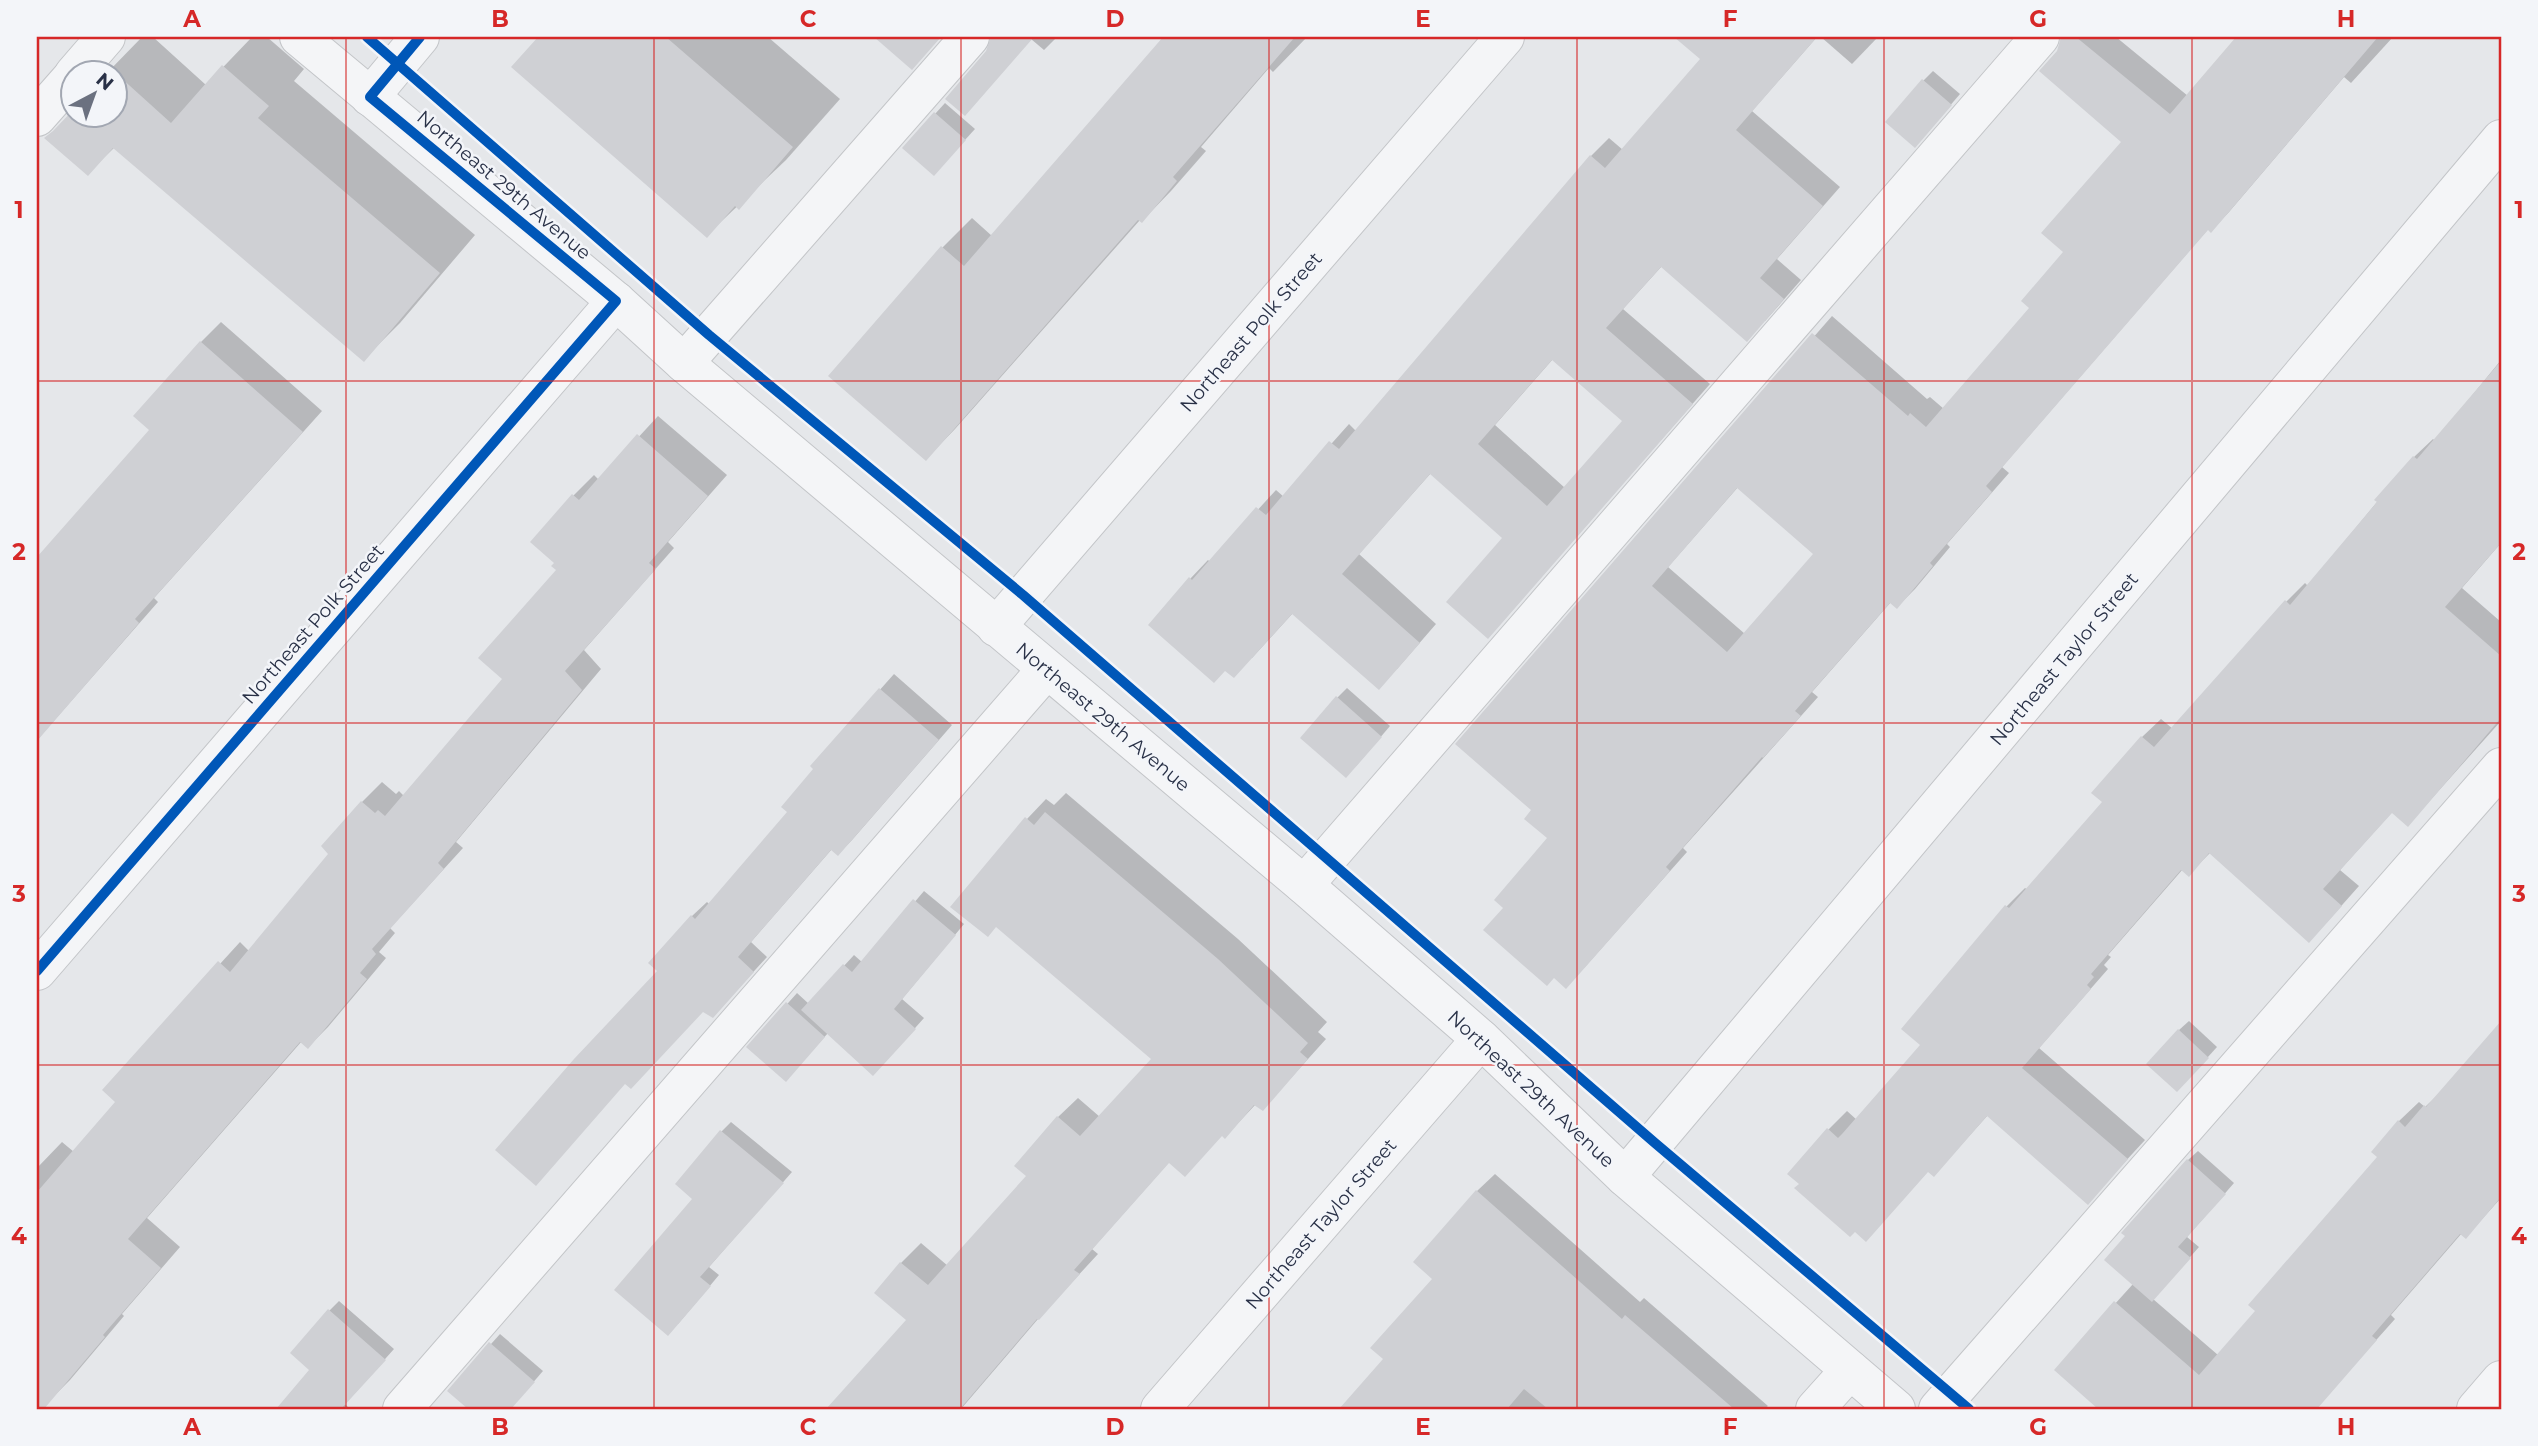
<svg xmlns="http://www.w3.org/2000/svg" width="2538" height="1446" font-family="Montserrat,sans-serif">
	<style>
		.shadow { fill: #0003; fill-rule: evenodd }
		.building { fill: #cfd0d4; fill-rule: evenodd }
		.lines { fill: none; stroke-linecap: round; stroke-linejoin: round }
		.minor-casing { stroke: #c3c5c8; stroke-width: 40 }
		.minor { stroke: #f4f5f7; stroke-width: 38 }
		.cycleway-casing { stroke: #f3f5f9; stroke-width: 15 }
		.cycleway { stroke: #0057b8; stroke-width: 10 }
		.grid { fill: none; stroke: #d62828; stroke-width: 2; stroke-opacity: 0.55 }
		.labels { text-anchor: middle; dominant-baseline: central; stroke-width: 5; stroke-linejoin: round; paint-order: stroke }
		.street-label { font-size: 19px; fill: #293147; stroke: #f3f5f9 }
		.neatline { fill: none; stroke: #d62828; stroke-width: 2.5 }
		.grid-label { font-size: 23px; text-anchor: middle; font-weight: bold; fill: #d62828 }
	</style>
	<rect width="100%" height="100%" fill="#e5e7ea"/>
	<g class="shadow">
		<path d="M142,37H153L206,85L252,37H267L304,69L294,81L475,235L400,323L364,359L115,147L88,173L74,116H116V74H106Z"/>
		<path d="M540,37H768L840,99L786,160L707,235L514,67Z"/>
		<path d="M993,37H1057L1044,50L1031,39L988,52Z"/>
		<path d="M1166,37H1307L1273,72L1269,68L1201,147L1206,151L1171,191L1142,221L1140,220L955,429L926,459L831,376L943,247L972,218L992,236Z"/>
		<path d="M1708,37H1817L1752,111L1840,187L1777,259L1801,280L1765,321L1662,266L1623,309L1710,384L1488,637L1505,538L1431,473L1359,554L1436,624L1397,669L1293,613L1252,658L1190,579L1208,560L1210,562L1276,490L1284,497L1349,424L1356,431L1591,156L1609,138L1623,150L1702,59L1714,42ZM1553,359L1624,421L1565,488L1495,425Z"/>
		<path d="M1821,37H1878L1852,64Z"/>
		<path d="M2063,37H2116L2188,96L2238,37H2393L2351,83L2344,77L2229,212L2211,231L2209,228L2002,467L2009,473L1947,544L1950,547L1915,589L1897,607L1891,602L1812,692L1818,697L1683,848L1687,852L1584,968L1505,907L1549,838L1534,810L1458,744L1832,316L1927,399L1930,397L1944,409L2031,308L2066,252L2123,142L2058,52L2063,42ZM1739,486L1816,554L1745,634L1668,567Z"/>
		<path d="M1933,71L1960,94L1924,136L1923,81Z"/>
		<path d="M945,103L975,129L943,164L904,148Z"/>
		<path d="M221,322L322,411L154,598L158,602L37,740V568L152,430L201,342Z"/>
		<path d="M2501,360V543L2462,588L2501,622V721L2408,825L2393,811L2340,870L2359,886L2327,922L2211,852L2189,874L2183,869L2108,955L2111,957L2104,965L2108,969L2039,1048L2145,1140L2088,1202L1988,1115L1934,1175L1929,1170L1866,1240L1828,1130L1847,1111L1857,1120L1922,1045L1904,1029L2007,906L2025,888L2028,890L2104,802L2094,793L2142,737L2161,719L2173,729L2286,602L2305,583L2308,586L2414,457L2433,439L2435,441Z"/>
		<path d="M658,416L727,475L668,542L674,548L584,650L601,669L456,842L463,848L390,928L395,933L379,952L386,958L328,1027L308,1047L302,1041L147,1218L180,1247L122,1314L124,1316L70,1380L50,1400L37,1389V1168L62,1142L74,1152L118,1102L105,1090L240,942L249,951L331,854L362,802L382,782L396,794L399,791L404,796L504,679L558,570L556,562L533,542L574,495L594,475L599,480Z"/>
		<path d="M894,674L952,725L852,840L838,854L832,849L751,942L767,957L713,1016L659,970L692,916L707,902L710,905L790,812L816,769L812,766Z"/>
		<path d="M1347,688L1390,726L1356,766L1337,698Z"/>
		<path d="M1066,793L1238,939L1327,1022L1318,1032L1326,1039L1263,1109L1256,1104L1225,1137L1223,1135L1170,1161L1092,1249L1098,1254L1038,1319L961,1409H828L909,1320L876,1293L901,1263L921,1243L948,1266L1028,1176L1058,1117L1078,1098L1100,1117L1154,1059L1027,819L1046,799L1054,805Z"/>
		<path d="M924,891L964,924L902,999L924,1018L883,1064L828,1033L796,1069L749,1047L797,993L809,1004L854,955L863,963Z"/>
		<path d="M2189,1021L2217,1047L2187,1080L2179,1030Z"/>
		<path d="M2501,1023V1198L2466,1237L2462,1233L2391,1315L2395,1319L2336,1385L2302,1356L2255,1409H2101L2056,1369L2133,1284L2188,1160L2198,1151L2234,1183L2187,1237L2199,1247L2153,1299L2218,1355L2257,1311L2379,1157L2399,1121L2419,1102L2425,1107L2446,1087Z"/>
		<path d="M731,1122L792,1172L709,1267L719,1275L678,1324L695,1199L721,1132Z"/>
		<path d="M1495,1174L1640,1302L1644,1298L1768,1406L1764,1409H1341L1386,1359L1435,1279L1477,1191Z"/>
		<path d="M339,1301L394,1349L345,1404L348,1407L346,1409H278L312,1369L329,1311Z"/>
		<path d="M500,1334L543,1371L510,1409H470L449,1391Z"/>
	</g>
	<g class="building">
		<path d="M538,37H666L793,147L739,210L735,206L707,238L511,67Z"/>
		<path d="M874,37H941L912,70Z"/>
		<path d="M991,37H1034L965,116L945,99L986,51Z"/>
		<path d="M1163,37H1295L1173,177L1177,181L1142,223L1138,220L926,461L828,376L941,246L964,266Z"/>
		<path d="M1674,37H1817L1736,130L1823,206L1760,278L1784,299L1747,342L1661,267L1606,328L1693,404L1488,639L1446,602L1502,538L1430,474L1342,574L1420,643L1379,690L1292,614L1234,678L1225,671L1214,683L1148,625L1189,577L1192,580L1256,507L1266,515L1329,441L1339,449L1590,155L1605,168L1700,59ZM1552,360L1622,421L1547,506L1478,444Z"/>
		<path d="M2061,37H2076L2170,114L2236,37H2378L2211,233L2208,230L1986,486L1992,492L1930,563L1933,566L1897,609L1890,603L1795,711L1801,716L1763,758L1762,757L1666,867L1670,871L1642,903L1566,989L1554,978L1547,986L1483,930L1503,908L1494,900L1547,838L1524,819L1531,810L1455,744L1812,333L1908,416L1910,413L1926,427L2029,308L2021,301L2063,252L2041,233L2121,142L2039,71L2057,51ZM1737,488L1813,554L1727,652L1652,586Z"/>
		<path d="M222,65L269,106L258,118L440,273L364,362L113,148L88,176L44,138L53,131L74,109V116H116V74H103L109,67L171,123Z"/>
		<path d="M1922,79L1952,105L1915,148L1885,122Z"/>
		<path d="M934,112L966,140L934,176L902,148Z"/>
		<path d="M200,341L303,432L135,619L139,623L37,741V557L149,430L133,416Z"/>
		<path d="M2501,361V543L2445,607L2501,656V718L2408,827L2392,813L2323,889L2342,906L2309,943L2209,853L2189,877L2181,870L2091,974L2094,977L2087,985L2091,989L2022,1068L2128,1159L2088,1205L1987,1116L1934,1177L1928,1172L1866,1242L1855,1232L1850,1237L1794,1188L1799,1184L1787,1174L1827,1128L1838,1138L1842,1134L1920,1045L1901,1029L2005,905L2009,908L2102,802L2091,793L2141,736L2154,747L2285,600L2290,605L2377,502L2374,500L2413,456L2417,459Z"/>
		<path d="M637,434L708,496L649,563L656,569L565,671L582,690L438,863L444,869L372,949L376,954L360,973L367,979L308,1049L300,1042L128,1239L161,1268L103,1335L105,1337L44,1409H37V1192L115,1102L102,1090L218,961L230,972L328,854L321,846L361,801L375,813L378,810L385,816L502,679L478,658L556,570L551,566L554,563L530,542L572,494L579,500Z"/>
		<path d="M879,688L939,740L838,856L831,850L738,957L754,972L713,1018L703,1012L631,1089L625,1084L536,1186L495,1150L574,1059L657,971L648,963L691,915L695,919L787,812L781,807L813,769L810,766Z"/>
		<path d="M1336,696L1382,737L1346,778L1300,738Z"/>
		<path d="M1045,812L1218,959L1308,1043L1300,1052L1308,1059L1263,1111L1254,1105L1225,1139L1222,1136L1185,1177L1169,1163L1074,1270L1080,1274L1039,1320L1037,1319L960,1409H826L906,1320L874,1293L900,1262L928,1285L1026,1176L1014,1166L1057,1116L1080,1136L1151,1059L996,927L988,937L950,907L1025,817L1034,825Z"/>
		<path d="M913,899L956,935L894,1009L916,1029L873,1076L801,1010L843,964L852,972Z"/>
		<path d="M786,1002L825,1037L786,1082L746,1047Z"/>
		<path d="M2501,1021V1197L2466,1239L2460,1234L2372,1336L2377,1340L2317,1409H2098L2054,1370L2114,1301L2199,1375L2255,1311L2248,1305L2377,1157L2371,1152L2398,1120L2405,1127L2424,1105L2426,1107Z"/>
		<path d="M2178,1029L2209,1058L2177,1092L2146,1064Z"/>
		<path d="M720,1130L784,1183L700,1277L711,1286L668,1336L614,1290L692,1199L675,1184Z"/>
		<path d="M2187,1159L2226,1194L2178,1247L2191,1258L2152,1302L2104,1260L2125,1236L2121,1233Z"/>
		<path d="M1476,1190L1622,1319L1625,1315L1734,1409H1548L1524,1389L1507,1409H1339L1383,1359L1370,1348L1432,1279L1413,1262Z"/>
		<path d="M328,1309L386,1360L341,1409H276L309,1370L290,1353Z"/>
		<path d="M489,1342L535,1382L511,1409H468L447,1391Z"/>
	</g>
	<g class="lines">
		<defs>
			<g id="minor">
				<path d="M299,37L616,301L684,363L1304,885L1481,1039L1625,1177L1896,1409"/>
				<path d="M74,74L106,37"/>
				<path d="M370,97L420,37"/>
				<path d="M37,117L74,75"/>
				<path d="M684,363L970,37"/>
				<path d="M996,627L1505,37"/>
				<path d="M1304,885L2040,37"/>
				<path d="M37,971L616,301"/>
				<path d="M1625,1177L2501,139"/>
				<path d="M402,1409L1046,670"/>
				<path d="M1160,1409L1481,1039"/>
				<path d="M1815,1409L1850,1370"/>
				<path d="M1938,1409L2501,767"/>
				<path d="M2476,1409L2501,1380"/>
			</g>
		</defs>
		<use href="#minor" class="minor-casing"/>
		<use href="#minor" class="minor"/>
		<defs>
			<g id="cycleway">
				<path d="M367,37L709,335L1023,595L1655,1143L1969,1409"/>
				<path d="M37,971L616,301L370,97L420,37"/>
			</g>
		</defs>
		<use href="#cycleway" class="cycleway-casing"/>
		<use href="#cycleway" class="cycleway"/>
	</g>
	<path class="grid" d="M346,37V1409M654,37V1409M961,37V1409M1269,37V1409M1577,37V1409M1884,37V1409M2192,37V1409M37,381H2501M37,723H2501M37,1065H2501"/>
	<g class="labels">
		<g class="street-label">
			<text transform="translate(504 185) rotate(40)">Northeast 29th Avenue</text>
			<text transform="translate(1251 332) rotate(-49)">Northeast Polk Street</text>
			<text transform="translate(313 624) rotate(-49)">Northeast Polk Street</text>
			<text transform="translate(2064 659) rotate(-50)">Northeast Taylor Street</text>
			<text transform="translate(1103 717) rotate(40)">Northeast 29th Avenue</text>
			<text transform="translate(1531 1089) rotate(43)">Northeast 29th Avenue</text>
			<text transform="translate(1321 1224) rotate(-49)">Northeast Taylor Street</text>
		</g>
	</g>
	<rect width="2538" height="1446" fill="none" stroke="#f3f5f9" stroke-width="77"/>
	<g transform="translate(94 94) rotate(41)"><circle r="33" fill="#f3f5f9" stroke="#a2a7b2" stroke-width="2"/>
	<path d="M0-5L12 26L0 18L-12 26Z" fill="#6b7180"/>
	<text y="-10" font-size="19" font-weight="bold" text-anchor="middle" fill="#293147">N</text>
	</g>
	<rect x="38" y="38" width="2462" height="1370" class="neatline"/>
	<g class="grid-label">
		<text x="192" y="27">A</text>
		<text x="500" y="27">B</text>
		<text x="808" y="27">C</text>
		<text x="1115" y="27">D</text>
		<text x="1423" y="27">E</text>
		<text x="1730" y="27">F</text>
		<text x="2038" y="27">G</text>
		<text x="2346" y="27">H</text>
		<text x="19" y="218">1</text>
		<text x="2519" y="218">1</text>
		<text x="19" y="560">2</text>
		<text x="2519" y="560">2</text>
		<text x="19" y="902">3</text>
		<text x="2519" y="902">3</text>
		<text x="19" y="1244">4</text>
		<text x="2519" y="1244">4</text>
		<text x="192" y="1435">A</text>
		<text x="500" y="1435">B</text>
		<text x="808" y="1435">C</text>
		<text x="1115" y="1435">D</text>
		<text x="1423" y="1435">E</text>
		<text x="1730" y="1435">F</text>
		<text x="2038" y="1435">G</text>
		<text x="2346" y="1435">H</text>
	</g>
</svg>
